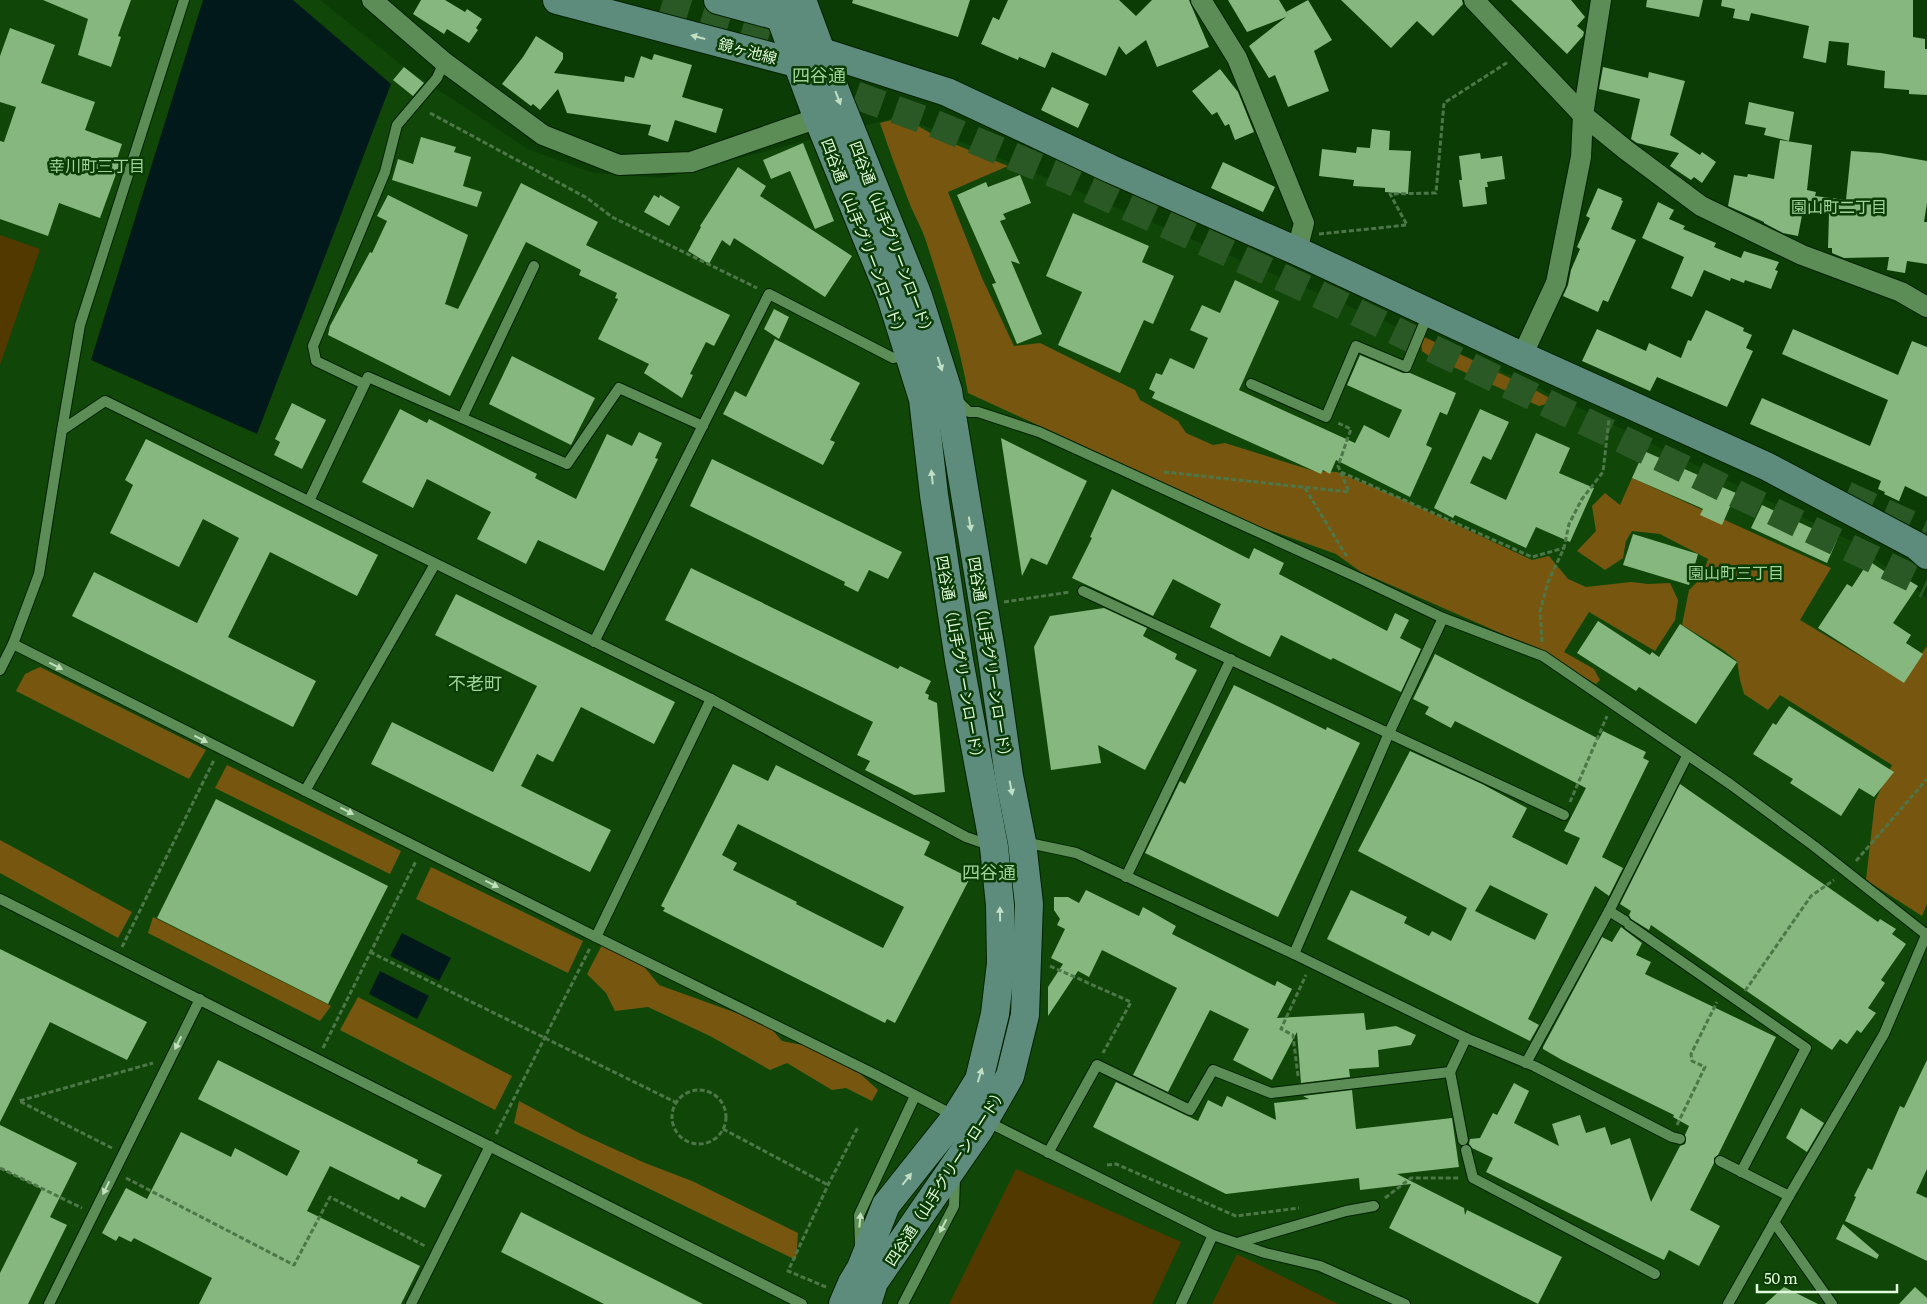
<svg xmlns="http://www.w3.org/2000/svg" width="1927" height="1304" font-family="Literata,'Noto Sans JP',serif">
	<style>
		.built { fill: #104709 }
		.green { fill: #523900 }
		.forest { fill: #77570f }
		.water { fill: #02191b }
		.building { fill: #85b77e; fill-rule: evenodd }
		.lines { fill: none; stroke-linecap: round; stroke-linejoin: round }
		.highway-tunnel { stroke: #2b5926; stroke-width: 28; stroke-dasharray: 28 14; stroke-linecap: butt }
		.lane-casing { stroke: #002100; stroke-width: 12 }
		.street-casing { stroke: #002100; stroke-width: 22 }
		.secondary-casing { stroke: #002100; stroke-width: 30 }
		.path { stroke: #4d7748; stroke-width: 3; stroke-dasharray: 5 2.5; stroke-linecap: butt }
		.lane { stroke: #5c8d56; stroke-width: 10 }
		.street { stroke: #5c8d56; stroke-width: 20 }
		.secondary { stroke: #5d8c7d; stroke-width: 28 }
		.oneway { fill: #c0dfc5 }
		.oneway2 { fill: #c0e0bb }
		.labels { text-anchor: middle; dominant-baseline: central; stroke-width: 5; stroke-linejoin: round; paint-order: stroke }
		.street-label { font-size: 15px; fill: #e1fbdd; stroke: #0b3c06 }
		.neighbourhood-label { font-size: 16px; fill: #9fd398; stroke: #0b3c06 }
		.quarter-label { font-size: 18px; fill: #9fd398; stroke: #0b3c06 }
	</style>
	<rect width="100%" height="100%" fill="#0b3c06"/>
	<path class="built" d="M0,0H320L408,70L528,149L593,173L663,178L901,116L1518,378L1853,542L1927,598V1304H0Z"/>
	<g class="green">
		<path d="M0,235L40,249L0,365Z"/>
		<path d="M1016,1169L1181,1242L1152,1304H949Z"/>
		<path d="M1237,1254L1338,1304H1212Z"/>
	</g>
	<g class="forest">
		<path d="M903,117L937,137L1008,166L948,192L982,278L1014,346L1040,343L1135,390L1140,400L1178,421L1186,433L1213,445L1225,443L1314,471L1337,472L1406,501L1532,560L1549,556L1568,579L1586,587L1631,582L1648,584L1670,583L1678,600L1675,620L1655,651L1589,612L1564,652L1594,669L1600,680L1596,684L1532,647L1361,572L1336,554L1258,526L968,393C959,341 942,291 926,241C922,228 914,215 909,202C899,176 889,150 880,123Z"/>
		<path d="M1420,335L1535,390L1555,401L1539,406L1429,356L1422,351Z"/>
		<path d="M1632,478L1831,568L1800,620L1902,681L1927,646V904L1922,916L1866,880L1875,801L1892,765L1780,695L1768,710L1744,694L1740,680L1737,661L1723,650L1682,625L1689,590L1702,577L1708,559L1660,534L1632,531L1626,541L1623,558L1605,570L1577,551L1596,531L1592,506L1605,493L1620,505Z"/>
		<path d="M40,667L206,750L189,779L16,691L25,674Z"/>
		<path d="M227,765L401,851L390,874L215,788Z"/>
		<path d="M0,840L132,912L118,938L0,873Z"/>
		<path d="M431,867L583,941L568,973L416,899Z"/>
		<path d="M153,917L331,1006L320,1021L148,933Z"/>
		<path d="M603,943L642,964L659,985L767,1024L782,1041L812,1047L856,1070L878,1090L872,1101L846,1088L832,1090L787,1063L770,1070L710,1036L648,1007L615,1011L606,993L587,974Z"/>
		<path d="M358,997L512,1076L495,1110L340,1030Z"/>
		<path d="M519,1101L581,1134L645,1163L692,1181L798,1233L796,1260L514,1123Z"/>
	</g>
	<g class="water">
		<path d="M203,0H293L391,84L257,434L91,360Z"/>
		<path d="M402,933L451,958L439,981L390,956Z"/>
		<path d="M380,971L429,996L417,1019L369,994Z"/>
	</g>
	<g class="building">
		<path d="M43,0H131L118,36L121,37L111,67L78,55L88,19Z"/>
		<path d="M421,0H445L465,12L467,9L482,19L476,28L478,30L469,43L447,29L444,34L413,14Z"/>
		<path d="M853,0H970L958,37L852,3Z"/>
		<path d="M1008,0H1119L1136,16L1152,0H1189L1209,47L1157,67L1146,40L1126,55L1119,46L1106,76L1052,52L1045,68L1019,57L1018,60L981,44L993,17L999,20Z"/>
		<path d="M1228,0H1279L1288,15L1286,12L1308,0L1332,40L1314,51L1329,91L1288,107L1275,75L1269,78L1249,46L1286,17L1247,32Z"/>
		<path d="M1341,0H1462L1463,4L1433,36L1417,21L1391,48Z"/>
		<path d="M1511,0H1571L1585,17L1577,26L1584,32L1583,36L1567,54Z"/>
		<path d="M1647,0H1703L1699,17L1646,7Z"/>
		<path d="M1722,0H1913V37L1925,39V49H1927V95L1909,94V90L1884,88L1885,71L1847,65L1849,43L1829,41L1826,63L1803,58L1809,26L1751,13L1749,21L1733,18L1735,9L1721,6Z"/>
		<path d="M10,28L55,45L41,83L95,102L85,130L122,144L116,162L120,163L100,218L59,203L48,236L0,219V141L4,142L16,107L0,102V56Z"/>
		<path d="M536,36L563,53V59L554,73L624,82L625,76L634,78L641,56L652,60L654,54L692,65L682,97L723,109L716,133L675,120L668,142L648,135L651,125L567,113L558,89L540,110L533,104L531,106L502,84L523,57Z"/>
		<path d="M404,67L424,83L413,96L393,80Z"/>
		<path d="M1603,67L1648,78L1649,72L1685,81L1670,135L1700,155L1702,152L1716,162L1702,183L1694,177L1691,180L1670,166L1679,153L1637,143L1631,139L1640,99L1599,89Z"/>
		<path d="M1220,69L1238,92L1254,132L1235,140L1229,124L1225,126L1217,112L1212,115L1192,91Z"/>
		<path d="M1052,87L1089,104L1078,128L1041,110Z"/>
		<path d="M1749,102L1794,112L1789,141L1764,135L1766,128L1745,124Z"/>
		<path d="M1372,129L1390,131L1389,150L1411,151L1408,194L1385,192V188L1353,186L1354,180L1319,176L1322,149L1356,153L1357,147L1370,148Z"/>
		<path d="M421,137L456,147L454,152L471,157L463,186L482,192L477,207L392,180L398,159L413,164Z"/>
		<path d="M1780,140L1812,145L1807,190L1816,192L1815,196L1846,200L1851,151L1881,153L1927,161V203L1924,222H1927V264L1907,261L1905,273L1887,270L1889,257L1844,258L1832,253V248H1828L1829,214L1803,210L1798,236L1783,233L1764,223V222L1728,206L1734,175L1747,177L1748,174L1774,179Z"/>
		<path d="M803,143L834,221L815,229L790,171L771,179L763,160Z"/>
		<path d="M1480,153L1481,159L1502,156L1505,179L1487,182L1488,187H1485L1487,204L1463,207L1459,180H1462L1459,156Z"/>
		<path d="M1223,162L1275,187L1263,212L1211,188Z"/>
		<path d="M738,167L766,186L760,196L852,256L825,297L734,238L730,246L722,240L709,264L688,251L701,227L700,226Z"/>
		<path d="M1020,175L1031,203L1003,214L1006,219L1000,221L1020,264L1011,261L1042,334L1017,344L992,284L996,283L957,195L986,182L988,187Z"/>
		<path d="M521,183L598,222L586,245L730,315L714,346L706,342L690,374L693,375L682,398L644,373L649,364L598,339L618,299L615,298L617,293L579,275L581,270L526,242L450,396L328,335L330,326L370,252L372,253L387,221L377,216L388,195L468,235L445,304L458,309Z"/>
		<path d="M1598,188L1622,198L1621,200L1623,201L1611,229L1636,240L1608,302L1603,300L1598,312L1563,296L1568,285L1571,270L1580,249L1577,247L1590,218L1586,216Z"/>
		<path d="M654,195L659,198L660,195L680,207L669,226L644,212Z"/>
		<path d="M1658,202L1674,210L1669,219L1685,226L1683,229L1716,243L1714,247L1741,258L1744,251L1779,262L1775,270L1778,271L1771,289L1745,280L1744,283L1731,278L1730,281L1704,270L1692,297L1671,288L1684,257L1642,238Z"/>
		<path d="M1073,213L1149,246L1142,262L1174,276L1153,324L1144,320L1120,373L1058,345L1082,292L1046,276Z"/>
		<path d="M1235,280L1279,301L1239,390L1355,443L1364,425L1389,438L1402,410L1347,385L1360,355L1403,373H1410L1456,393L1447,415L1440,412L1426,445L1432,448L1410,497L1336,460L1330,474L1323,470L1321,474L1152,398L1155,392L1149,389L1156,373L1162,375L1170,358L1194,369L1208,338L1190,330L1202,305L1220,313Z"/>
		<path d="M774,309L789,317L779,339L764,329Z"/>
		<path d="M1706,310L1744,328L1743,331L1752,335L1746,348L1753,351L1727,407L1657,377L1650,391L1582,361L1597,329L1646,351L1649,343L1681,358L1688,340L1691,341Z"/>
		<path d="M1793,329L1898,375L1912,341L1927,347V497L1905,486L1899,501L1884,494L1885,492L1878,489L1881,481L1750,424L1762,398L1870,446L1888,400L1782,354Z"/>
		<path d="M775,339L860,383L830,440L835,442L823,465L723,414L735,391L746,397Z"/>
		<path d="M512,356L595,398L571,445L489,404Z"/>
		<path d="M292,403L326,420L302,469L274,455L280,442L275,439Z"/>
		<path d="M400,409L427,423L429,419L537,474L535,478L576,499L607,434L632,446L639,432L662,443L655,458L658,459L604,571L538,540L526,564L477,539L491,512L427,479L413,508L362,482Z"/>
		<path d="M1480,409L1509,422L1491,460L1483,456L1470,483L1506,500L1536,433L1570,448L1559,473L1594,488L1570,542L1536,527L1526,548L1455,515L1453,518L1434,508Z"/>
		<path d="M1001,438L1087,481L1047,565L1031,558L1022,576Z"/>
		<path d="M146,439L378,555L357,596L270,552L228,637L316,681L293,727L72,616L94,572L197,623L239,538L203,519L179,567L110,533L133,485L125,480Z"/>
		<path d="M1644,451L1698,475L1693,486L1718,497L1722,487L1736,493L1722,525L1700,515L1703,509L1699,507L1632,478Z"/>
		<path d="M712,459L902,552L888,579L869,570L858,592L844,585L845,582L690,506Z"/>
		<path d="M1112,489L1249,559L1254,548L1284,563L1279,574L1387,631L1395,613L1409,620L1400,638L1421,649L1401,692L1333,658L1331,660L1281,635L1270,657L1239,642L1210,627L1221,604L1173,579L1153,616L1072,578L1092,538L1090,537Z"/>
		<path d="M1762,505L1837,540L1827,563L1751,528Z"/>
		<path d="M1633,534L1698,554L1689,585L1623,565Z"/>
		<path d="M1869,561L1887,573L1890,569L1918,586L1893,623L1911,635L1906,643L1923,654L1904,683L1818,628L1847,584L1852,587Z"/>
		<path d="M691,568L898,669L900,666L931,681L925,693L929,695L928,699L937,703L945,792L914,795L865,770L870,761L857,755L873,722L665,620Z"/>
		<path d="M456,594L675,702L654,744L581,707L553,762L537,754L521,786L611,830L590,872L371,764L392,722L493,772L537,686L435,635Z"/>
		<path d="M1104,608L1147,628L1143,636L1177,654L1175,659L1197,670L1145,770L1098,745L1101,763L1051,770L1034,647L1050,616Z"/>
		<path d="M1598,621L1650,655L1652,652L1659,657L1680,624L1737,662L1696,724L1639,687L1636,691L1577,653Z"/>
		<path d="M1435,654L1599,739L1603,731L1646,752L1643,758L1649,761L1602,857L1623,868L1609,896L1595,886L1528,1019L1539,1025L1530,1041L1327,939L1351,890L1407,917L1404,923L1429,936L1432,931L1451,941L1467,908L1358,851L1410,751L1482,784L1527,808L1512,837L1567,865L1580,838L1564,831L1586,788L1455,721L1451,728L1425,714L1429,707L1413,699ZM1490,885L1548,914L1535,940L1475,911Z"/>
		<path d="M1234,685L1326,730L1327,727L1360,743L1278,917L1145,853L1180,781L1185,784Z"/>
		<path d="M1789,706L1894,772L1874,797L1859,788L1841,816L1790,783L1793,779L1753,754L1773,723L1776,725Z"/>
		<path d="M733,764L768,781L776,765L930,842L924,855L970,878L895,1023L887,1019L885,1023L663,911L665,908L661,906ZM738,824L904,907L883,948L796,904L797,902L733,870L737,863L722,855Z"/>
		<path d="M1680,784L1878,922L1880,919L1896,929L1892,934L1906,944L1881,980L1885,983L1868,1008L1876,1013L1861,1033L1857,1030L1847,1044L1840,1039L1832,1050L1651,925L1649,930L1631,919L1629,915L1631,911L1620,904Z"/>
		<path d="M216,799L388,886L328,1004L157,918Z"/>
		<path d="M1086,890L1139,916L1143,907L1176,926L1172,934L1275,986L1277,981L1292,989L1277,1018L1364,1013L1366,1030L1396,1026L1416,1035L1411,1045L1378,1050L1379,1067L1349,1069L1350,1077L1301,1083L1297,1032L1272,1080L1233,1060L1249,1029L1210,1010L1168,1092L1133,1075L1177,988L1102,950L1089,977L1078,971L1048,1016V987L1063,964L1051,958L1065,929L1057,925L1060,919L1054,910V897H1068L1079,903Z"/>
		<path d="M1621,927L1642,943L1636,955L1651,962L1645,974L1776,1037L1718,1155L1714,1158V1163L1690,1210L1720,1226L1699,1266L1669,1250L1664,1260L1486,1172L1493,1158L1472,1148L1469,1144L1470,1139L1480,1138L1493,1113L1497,1115L1514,1083L1529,1091L1514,1123L1559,1146L1552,1124L1580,1115L1586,1133L1605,1127L1611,1145L1630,1138L1651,1202L1680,1146L1685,1144L1686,1141L1685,1135L1689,1126L1673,1117L1674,1115L1562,1060L1543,1049V1047L1602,937L1612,942Z"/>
		<path d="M0,949L147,1022L127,1060L50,1022L0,1122Z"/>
		<path d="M218,1060L418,1160L417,1163L442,1175L425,1208L401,1196L399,1200L330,1166L307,1211L420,1266L401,1304H199L212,1278L134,1238L131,1242L119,1236L116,1241L102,1233L126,1188L147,1199L181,1132L231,1157L235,1148L287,1176L300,1151L198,1099Z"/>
		<path d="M1927,1060V1169L1916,1193L1927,1198V1261L1845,1221L1856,1197L1854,1196L1868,1168L1872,1170L1900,1106L1904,1108Z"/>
		<path d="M1116,1082L1198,1121L1208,1100L1222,1107L1227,1096L1276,1120L1274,1103L1309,1099L1303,1096L1352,1090L1356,1129L1452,1118L1459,1167L1397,1174L1464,1208L1465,1215L1467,1210L1562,1257L1538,1304L1389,1228L1411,1184L1360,1190L1359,1178L1226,1194L1093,1127Z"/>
		<path d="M1801,1108L1824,1123L1807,1152L1786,1138Z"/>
		<path d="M0,1125L77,1163L50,1217L67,1225L28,1304H0V1273L42,1189L0,1168Z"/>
		<path d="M521,1212L703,1304H604L501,1252Z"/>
		<path d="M1843,1224L1879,1255L1877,1259L1836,1239Z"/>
		<path d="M1784,1287L1818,1304H1765Z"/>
		<path d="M1915,1287L1927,1298V1304H1899Z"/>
	</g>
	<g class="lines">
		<g class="highway-tunnel">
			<path d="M663,0L807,46"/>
			<path d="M816,81L933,123L1067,179L1333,301L1927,585"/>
			<path d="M1846,495L1927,532"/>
		</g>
		<defs>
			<g id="lane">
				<path d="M364,384L316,361L313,346L385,172L397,125L437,78L444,62"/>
				<path d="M1251,384L1326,417L1356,346L1406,367L1428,314"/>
				<path d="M956,399L969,412H978L1039,432L1361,579L1443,618L1543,656L1730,784L1814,846L1927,935"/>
				<path d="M462,418L534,266"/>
				<path d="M62,430L80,325L184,0"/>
				<path d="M309,501L368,377L567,464L619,388L703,426"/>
				<path d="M1083,591L1564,815"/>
				<path d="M594,642L769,294L893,358L908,355"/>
				<path d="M13,644L596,937L876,1075L955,1116"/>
				<path d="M0,670L13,644L39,574L62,430L105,401L711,699L966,837L992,846"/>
				<path d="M305,791L435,564"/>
				<path d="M1024,842L1076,853L1294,954L1466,1038L1534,1066L1672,1137L1680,1139"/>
				<path d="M1126,877L1231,659"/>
				<path d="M0,899L802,1304"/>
				<path d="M1609,911L1625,921"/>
				<path d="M1629,925L1806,1048L1741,1172"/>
				<path d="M596,937L711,699"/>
				<path d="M1294,954L1389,733L1443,618"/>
				<path d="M1526,1063L1609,911L1687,756"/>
				<path d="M1450,1072L1463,1140"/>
				<path d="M986,1121L1213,1235L1265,1253L1320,1266L1405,1304"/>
				<path d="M1466,1150L1473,1178L1655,1274"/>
				<path d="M1048,1153L1097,1065L1190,1110L1213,1070L1271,1093L1450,1072L1466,1038"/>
				<path d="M1720,1161L1789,1196"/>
				<path d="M1774,1222L1832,1304"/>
				<path d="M1237,1243L1346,1211L1374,1206"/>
				<path d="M860,1245L859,1215L915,1096"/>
				<path d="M49,1304L200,999"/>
				<path d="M411,1304L490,1146"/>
				<path d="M903,1304L954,1206L955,1178"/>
				<path d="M1181,1304L1213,1235"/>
				<path d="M1728,1304L1789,1196L1884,1034L1927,933"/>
			</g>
			<g id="street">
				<path d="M372,0L444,62L543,135L619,165L691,162L818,118"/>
				<path d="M1201,0L1237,58L1304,223L1297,251"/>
				<path d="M1474,0L1583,115L1626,150L1701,206L1802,255L1901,292L1927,307"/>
				<path d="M1522,356L1556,283L1581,157L1583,115L1601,0"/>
			</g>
			<g id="secondary">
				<path d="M557,0L796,63L809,57"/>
				<path d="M718,0L781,17L822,52L947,92L1111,169L1297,251L1522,356L1766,466L1917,546L1927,555"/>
				<path d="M774,0L815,111L891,297L923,399L934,495L959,660L994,847L1000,905L1001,963L995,1014L979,1080L956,1117L886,1205L861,1268L852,1283L843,1304"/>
				<path d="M802,0L837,95L918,296L948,391L992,657L1009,776L1022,842L1029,904L1025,1015L1010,1076L979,1130L874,1282L867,1304"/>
			</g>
		</defs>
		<use href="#lane" class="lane-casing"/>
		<use href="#street" class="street-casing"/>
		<use href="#secondary" class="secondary-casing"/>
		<g class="path">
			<path d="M430,113L587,198L612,217L757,288"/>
			<path d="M1319,234L1407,225L1390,194L1436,193L1444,103L1508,62"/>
			<path d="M1164,472L1349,492L1338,466L1351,429L1338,423"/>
			<path d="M1341,472L1532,557L1564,548"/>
			<path d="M1305,488L1347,557"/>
			<path d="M1004,602L1070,592"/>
			<path d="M1542,642L1540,611L1548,582L1564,548L1569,524L1582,499L1603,472L1609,419"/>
			<path d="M1570,802L1607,716"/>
			<path d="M1856,861L1927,779"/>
			<path d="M122,947L214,760"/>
			<path d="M370,952L675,1102"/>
			<path d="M1050,966L1131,1002L1103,1053"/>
			<path d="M1745,991L1811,896L1834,880"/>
			<path d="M323,1048L416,861"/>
			<path d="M1298,1076L1293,1035L1281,1029L1306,975"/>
			<circle cx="699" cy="1117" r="27"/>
			<path d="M1677,1125L1705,1067L1692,1061L1691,1054L1717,1002"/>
			<path d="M723,1129L828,1185"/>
			<path d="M496,1134L590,948"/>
			<path d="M112,1148L19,1101L153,1063"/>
			<path d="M1107,1165L1116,1164L1236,1216L1299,1208"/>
			<path d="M0,1168L82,1208"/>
			<path d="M126,1178L294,1265L330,1197L425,1246"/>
			<path d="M1385,1198L1411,1178H1460"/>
			<path d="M826,1287L788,1271L828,1185L858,1127"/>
		</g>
		<use href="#lane" class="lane"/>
		<use href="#street" class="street"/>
		<use href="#secondary" class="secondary"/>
	</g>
	<defs><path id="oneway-solid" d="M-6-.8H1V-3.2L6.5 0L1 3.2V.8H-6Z" transform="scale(1.25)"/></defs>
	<g class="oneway">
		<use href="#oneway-solid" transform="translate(698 37) rotate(-165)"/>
		<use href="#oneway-solid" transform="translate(838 98) rotate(69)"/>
		<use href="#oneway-solid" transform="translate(940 364) rotate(72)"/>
		<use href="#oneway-solid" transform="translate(932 477) rotate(-96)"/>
		<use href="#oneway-solid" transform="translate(970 524) rotate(81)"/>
		<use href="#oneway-solid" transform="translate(1011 788) rotate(79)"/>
		<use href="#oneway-solid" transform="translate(1000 914) rotate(-91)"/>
		<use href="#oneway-solid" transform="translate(980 1075) rotate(-73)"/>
		<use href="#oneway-solid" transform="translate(907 1179) rotate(-52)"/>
	</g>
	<g class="oneway2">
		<use href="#oneway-solid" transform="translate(56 666) rotate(27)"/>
		<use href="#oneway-solid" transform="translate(201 739) rotate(27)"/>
		<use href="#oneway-solid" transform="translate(347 811) rotate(27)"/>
		<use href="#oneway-solid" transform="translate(492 884) rotate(27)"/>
		<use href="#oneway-solid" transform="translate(178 1043) rotate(116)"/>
		<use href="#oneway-solid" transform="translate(106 1188) rotate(116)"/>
		<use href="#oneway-solid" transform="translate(860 1220) rotate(-85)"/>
		<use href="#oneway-solid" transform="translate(943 1226) rotate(117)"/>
	</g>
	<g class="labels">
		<g class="street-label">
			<text transform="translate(748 50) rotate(15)">鏡ヶ池線</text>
			<text transform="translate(865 238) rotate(69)">四谷通 （山手グリーンロード）</text>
			<text transform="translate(893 239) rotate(69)">四谷通（山手グリーンロード）</text>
			<text transform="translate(961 660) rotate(80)">四谷通 （山手グリーンロード）</text>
			<text transform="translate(991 660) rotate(81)">四谷通（山手グリーンロード）</text>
			<text transform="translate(945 1176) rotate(-57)">四谷通（山手グリーンロード）</text>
		</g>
		<g class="neighbourhood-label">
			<text x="97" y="165">幸川町三丁目</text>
			<text x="1839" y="206">園山町二丁目</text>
			<text x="1736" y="572">園山町三丁目</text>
		</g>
		<g class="quarter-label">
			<text x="819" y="74">四谷通</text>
			<text x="475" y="682">不老町</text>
			<text x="989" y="871">四谷通</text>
		</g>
	</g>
	<path d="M1757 1284v8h140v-8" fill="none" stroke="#e1fbdd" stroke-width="2.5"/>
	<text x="1764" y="1284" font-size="15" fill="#e1fbdd" stroke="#0b3c06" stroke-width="4" paint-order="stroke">50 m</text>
</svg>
